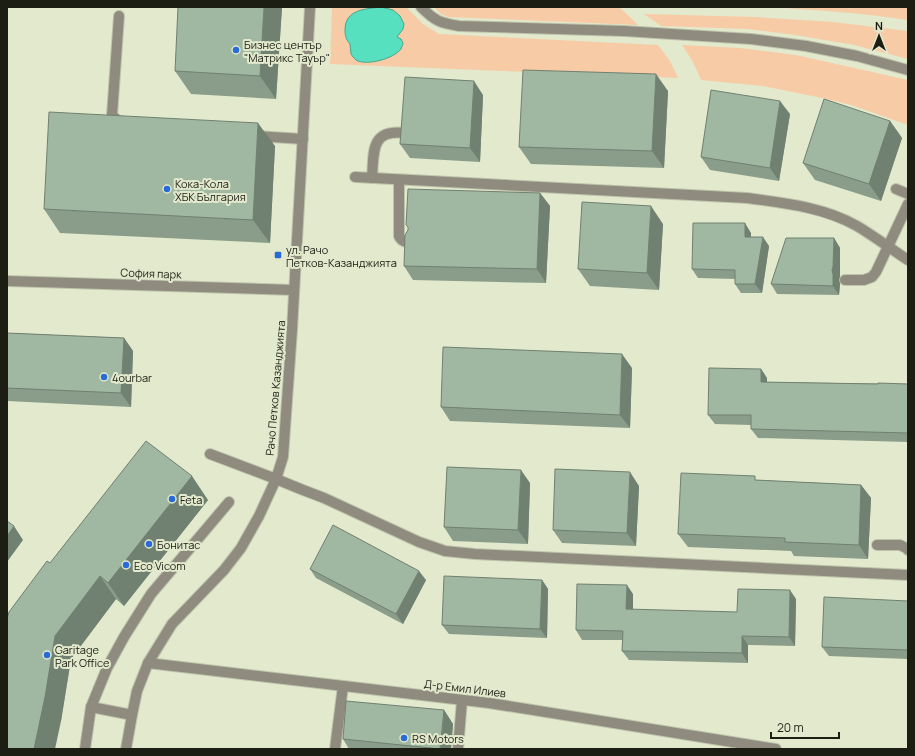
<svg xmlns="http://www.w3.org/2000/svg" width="915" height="756" font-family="Manrope,sans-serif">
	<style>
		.green { fill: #f8cba7 }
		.water { fill: #57e0c0; stroke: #45a68c }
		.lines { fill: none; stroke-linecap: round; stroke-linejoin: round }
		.service-casing { stroke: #bec4ab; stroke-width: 12 }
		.pedestrian-casing { stroke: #bec4ab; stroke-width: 12 }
		.minor-casing { stroke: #bec4ab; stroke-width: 12 }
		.service { stroke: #8f8b7f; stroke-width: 10 }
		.pedestrian { stroke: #8f8b7f; stroke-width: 10 }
		.minor { stroke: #8f8b7f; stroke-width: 10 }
		.wall { fill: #8a9d8a }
		.shaded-wall { fill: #708071 }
		.building { fill: #a0b7a1; stroke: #708071 }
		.poi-dot { fill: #286ad7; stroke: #e2e9cc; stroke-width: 1.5 }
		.labels { text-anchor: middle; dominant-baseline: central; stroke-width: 4; stroke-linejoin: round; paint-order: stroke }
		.poi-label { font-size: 11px; fill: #1c1e13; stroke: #e2e9cc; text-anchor: start }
		.street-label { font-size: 11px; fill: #1c1e13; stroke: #e2e9cc }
	</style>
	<rect width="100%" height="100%" fill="#e2e9cc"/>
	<g class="green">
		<path d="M332,7H406L423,24L439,34L658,45L670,61L678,78L330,64Z"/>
		<path d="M434,7H619L630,17L638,25L448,17L441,14Z"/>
		<path d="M762,7H908V20C860,13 811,9 762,7Z"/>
		<path d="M644,14L756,17L833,22L907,31L908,32V59L854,45L795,35L748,29L661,26Z"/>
		<path d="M682,45L740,48L796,55L908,80V125L851,105L822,98L763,86L701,80L693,62Z"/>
	</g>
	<path class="water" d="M381,7L393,10L400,16L404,24L403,29L397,37L401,39L403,43C403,45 401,48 401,49C393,59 369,65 358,61C355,60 353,57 351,54L350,44C346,39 345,36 345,30C345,9 366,9 381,7Z"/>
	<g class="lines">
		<defs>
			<g id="service">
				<path d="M119,16L112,115L121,124"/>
				<path d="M256,136L303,139"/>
				<path d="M372,178C374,152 370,129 405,133"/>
				<path d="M399,180V236C401,241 405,242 411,243"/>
				<path d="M896,189L908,194"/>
				<path d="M845,280H864L872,277L876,272L908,204"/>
				<path d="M210,454L276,479"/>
				<path d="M877,545H900L908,549V550"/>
				<path d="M91,707L132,715"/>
				<path d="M85,749L91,707L107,668L124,637L151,594L202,534L229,502"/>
				<path d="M335,749L343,686"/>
				<path d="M458,749L462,700"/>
			</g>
			<path id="pedestrian" d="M421,7C435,21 440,23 459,26L624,31L751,39L806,46L857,56L908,70"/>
			<g id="minor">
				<path d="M355,177L747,198C784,203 824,207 857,226C874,236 891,249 908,260"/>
				<path d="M7,281L294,290"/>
				<path d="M276,479L303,490L324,498L419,542L445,551L475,554L908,575"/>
				<path d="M148,663L489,703L776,749"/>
				<path d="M126,749L132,715L137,691L148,663L172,624L224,570L241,548L259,516L276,479L283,457L292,330L310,7"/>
			</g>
		</defs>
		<use href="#service" class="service-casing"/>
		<use href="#pedestrian" class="pedestrian-casing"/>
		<use href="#minor" class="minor-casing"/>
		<use href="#service" class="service"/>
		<use href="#pedestrian" class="pedestrian"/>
		<use href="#minor" class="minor"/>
	</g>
	<g class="wall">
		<path d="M282,7L276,99L191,94L175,71Z"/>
		<path d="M668,91L664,168L531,164L519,147Z"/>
		<path d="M483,95L480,162L410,158L400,144Z"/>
		<path d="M790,114L779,181L710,170L701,157Z"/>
		<path d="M890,121L902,138L881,201L815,180L803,163Z"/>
		<path d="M275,146L270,243L60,233L44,209Z"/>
		<path d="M540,193L550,206L546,283L413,280L404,266Z"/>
		<path d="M663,224L659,290L590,286L578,269Z"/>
		<path d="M751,233V237L769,246L762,293H741L735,284V279L698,278L692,269Z"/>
		<path d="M834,238L840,248V276L839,280L840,284L839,295L777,294L771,284Z"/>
		<path d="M7,333L124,338L133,351L131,407L7,401Z"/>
		<path d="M632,368L630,428L450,421L441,407Z"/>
		<path d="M761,369L767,378V382L908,384V442L758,438L751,429V425L715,424L708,415Z"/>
		<path d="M758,480L861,485L871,498L868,559L794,556L791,551L688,547L678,534Z"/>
		<path d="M530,483L528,544L453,541L444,527Z"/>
		<path d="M639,486L636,546L562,543L553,530Z"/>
		<path d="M208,500L124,606L116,599L71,659L61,721L50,563Z"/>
		<path d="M310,569L426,580L403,624L316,578Z"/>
		<path d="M542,580L548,589L547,638L449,634L442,625Z"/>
		<path d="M633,594V610L737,612L796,599L795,646L748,645V663L629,660L622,651L623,640H582L576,630Z"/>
		<path d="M908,601V659L829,656L822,647Z"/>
		<path d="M444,710L453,724L451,749H349L343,739Z"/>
	</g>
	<g class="shaded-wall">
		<path d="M264,7H282L276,99L260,76Z"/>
		<path d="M656,74L668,91L664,168L652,151Z"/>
		<path d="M474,81L483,95L480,162L470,148Z"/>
		<path d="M780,101L790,114L779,181L770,168Z"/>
		<path d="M890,121L902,138L881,201L869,184Z"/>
		<path d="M258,123L275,146L270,243L253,220Z"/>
		<path d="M540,193L550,206L546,283L537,269Z"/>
		<path d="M651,206L663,224L659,290L647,273Z"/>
		<path d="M745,223L751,233V246L745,237Z"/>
		<path d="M763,237L769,246L762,293L755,284Z"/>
		<path d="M834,238L840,248V276L839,280L840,284L839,295L833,286L832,270Z"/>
		<path d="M124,338L133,351L131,407L121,393Z"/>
		<path d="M622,354L632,368L630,428L620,415Z"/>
		<path d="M761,369L767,378V391L761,382Z"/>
		<path d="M521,470L530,483L528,544L518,530Z"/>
		<path d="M630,472L639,486L636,546L627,533Z"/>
		<path d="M192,476L208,500L124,606L108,583Z"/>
		<path d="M861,485L871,498L868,559L859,545Z"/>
		<path d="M14,526L23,540L7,562V536Z"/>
		<path d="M419,571L426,580L403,624L396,614Z"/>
		<path d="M100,576L116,599L71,659L61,721L55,749H34L55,636Z"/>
		<path d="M542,580L548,589L547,638L540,629Z"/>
		<path d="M627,585L633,594V619L626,609Z"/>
		<path d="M790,590L796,599L795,646L789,637Z"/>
		<path d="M742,636L748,645V663L742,653Z"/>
		<path d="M444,710L453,724L451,749H441Z"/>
	</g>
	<g class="building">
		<path d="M178,7H264L260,76L175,71Z"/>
		<path d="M523,70L656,74L652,151L519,147Z"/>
		<path d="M405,77L474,81L470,148L400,144Z"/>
		<path d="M711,90L780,101L770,168L701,157Z"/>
		<path d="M824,99L890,121L869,184L803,163Z"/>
		<path d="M49,112L258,123L253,220L44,209Z"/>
		<path d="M408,189L540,193L537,269L404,266L405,235L408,230V227L406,225Z"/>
		<path d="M582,202L651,206L647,273L578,269Z"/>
		<path d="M693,223H745V237H763L755,284H735V270L692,269Z"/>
		<path d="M786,238H834L833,267L832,270L833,274V286L771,284Z"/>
		<path d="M7,333L124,338L121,393L7,388Z"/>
		<path d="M443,347L622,354L620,415L441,407Z"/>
		<path d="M709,368L761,369V382L878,384V383L908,384V433L751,429V415H708Z"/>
		<path d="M146,441L192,476L108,583L100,576L55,636L45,697L34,749H7V619L9,612L47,561L50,563Z"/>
		<path d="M447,467L521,470L518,530L444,527Z"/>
		<path d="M555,469L630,472L627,533L553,530Z"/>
		<path d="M681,473L755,476V480L861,485L859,545L785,542V538L678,534Z"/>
		<path d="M7,521L14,526L7,536Z"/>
		<path d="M333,525L419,571L396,614L310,569Z"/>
		<path d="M444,576L542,580L540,629L442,625Z"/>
		<path d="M577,584L627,585L626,609L737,612L738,589L790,590L789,637L742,636V653L622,651L623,631L576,630Z"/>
		<path d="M824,597L908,601V650L822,647Z"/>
		<path d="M346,701L444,710L440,749L343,739Z"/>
	</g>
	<g class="poi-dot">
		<circle cx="236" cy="50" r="4"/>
		<circle cx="167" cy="189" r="4"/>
		<rect x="274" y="251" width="8" height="8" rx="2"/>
		<circle cx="104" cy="377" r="4"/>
		<circle cx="172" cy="499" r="4"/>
		<circle cx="149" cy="544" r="4"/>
		<circle cx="126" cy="565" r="4"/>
		<circle cx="47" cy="655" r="4"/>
		<circle cx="404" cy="738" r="4"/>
	</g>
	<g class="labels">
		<g class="poi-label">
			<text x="244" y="44">Бизнес център<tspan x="244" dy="13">"Матрикс Тауър"</tspan></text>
			<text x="175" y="183">Кока-Кола<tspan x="175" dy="13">ХБК България</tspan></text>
			<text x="286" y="249">ул. Рачо<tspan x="286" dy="13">Петков-Казанджията</tspan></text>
			<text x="112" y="377">4ourbar</text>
			<text x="180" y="499">Feta</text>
			<text x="157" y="544">Бонитас</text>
			<text x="134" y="565">Eco Vicom</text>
			<text x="55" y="649">Garitage<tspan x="55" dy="13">Park Office</tspan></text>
			<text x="412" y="738">RS Motors</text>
		</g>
		<g class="street-label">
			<text transform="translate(151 273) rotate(2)">София парк</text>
			<text transform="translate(275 388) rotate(-85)">Рачо Петков Казанджията</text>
			<text transform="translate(465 688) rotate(7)">Д-р Емил Илиев</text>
		</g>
	</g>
	<rect width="915" height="756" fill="none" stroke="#1c1e13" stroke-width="16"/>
	<g transform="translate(879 36)" stroke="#e2e9cc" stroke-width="3" paint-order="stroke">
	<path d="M0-3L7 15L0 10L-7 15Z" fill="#1c1e13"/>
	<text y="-6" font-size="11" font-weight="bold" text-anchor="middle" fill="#1c1e13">N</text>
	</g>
	<path d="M771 732v6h68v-6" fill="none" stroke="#1c1e13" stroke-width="2"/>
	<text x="777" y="732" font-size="12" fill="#1c1e13" stroke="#e2e9cc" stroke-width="3" paint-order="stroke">20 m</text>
</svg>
